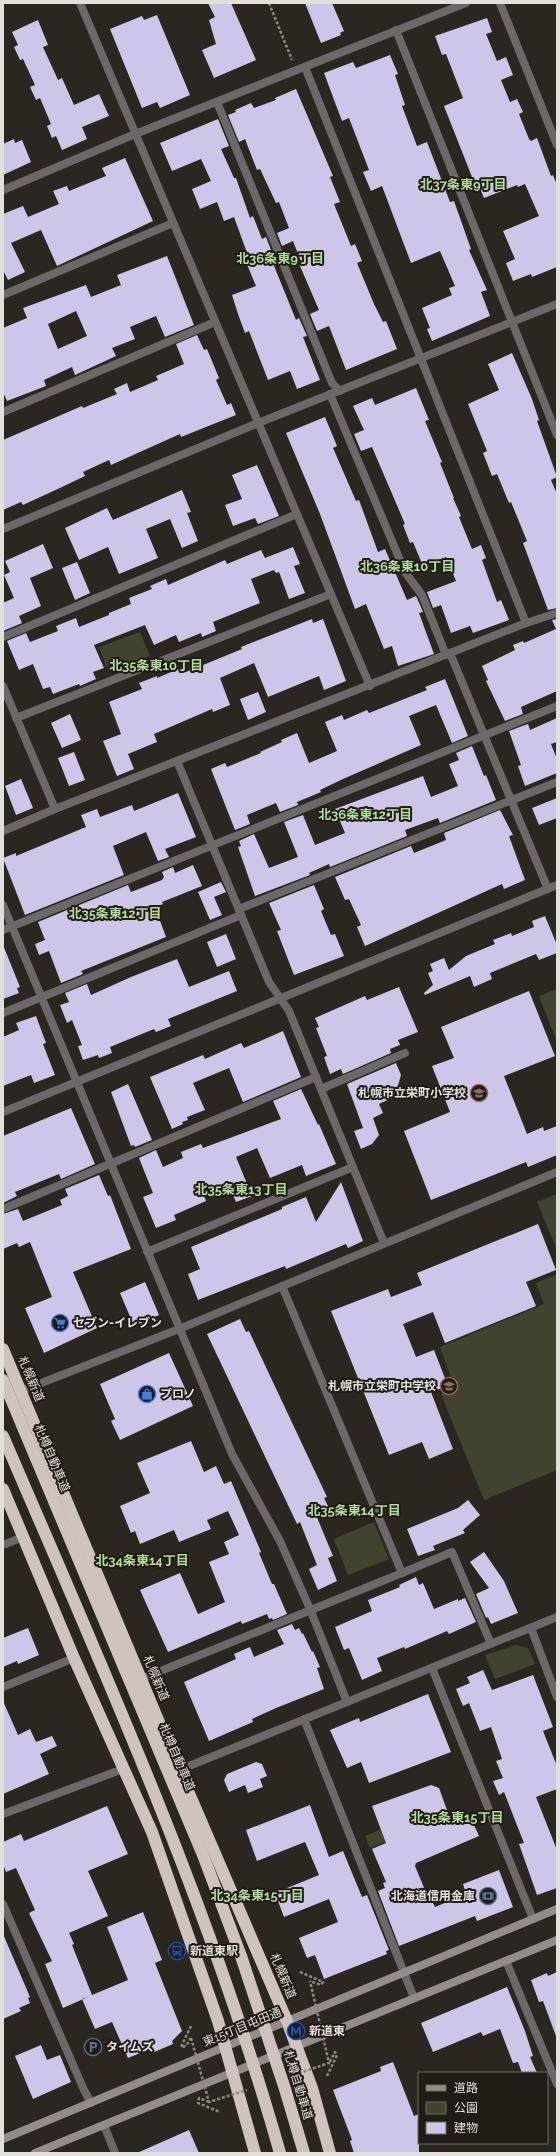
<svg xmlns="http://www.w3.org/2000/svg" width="560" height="2156" font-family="Raleway,'Noto Sans JP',sans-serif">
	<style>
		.green { fill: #41432f }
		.building { fill: #cec6e9; fill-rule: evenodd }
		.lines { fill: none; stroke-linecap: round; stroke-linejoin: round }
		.path { stroke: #8d8883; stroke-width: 2.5; stroke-dasharray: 3 2; stroke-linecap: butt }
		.street { stroke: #6d6867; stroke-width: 8 }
		.secondary { stroke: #948c8b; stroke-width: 8 }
		.highway { stroke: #cfc3c0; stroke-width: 12 }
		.path-bridge { stroke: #8d8883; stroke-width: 2.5; stroke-dasharray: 3 2; stroke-linecap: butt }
		.highway-bridge { stroke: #cfc3c0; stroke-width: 12 }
		.labels { text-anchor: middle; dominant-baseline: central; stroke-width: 4; stroke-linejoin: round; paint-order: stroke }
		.poi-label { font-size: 12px; font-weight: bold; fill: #e3dfdb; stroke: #221c16; text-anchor: start }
		.street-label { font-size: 12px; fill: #e3dfdb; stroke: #221c16 }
		.neighbourhood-label { font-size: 13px; font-weight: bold; fill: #afdc9a; stroke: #221c16 }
	</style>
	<rect width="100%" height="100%" fill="#2c2620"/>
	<g class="green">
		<path d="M140,632L150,656L108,672L99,647Z"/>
		<path d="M557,989V1042L539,996Z"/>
		<path d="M557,1194V1250L537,1202Z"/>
		<path d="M557,1274V1470L484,1500L441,1394L455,1388L440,1347L544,1304L536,1283Z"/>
		<path d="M374,1522L389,1559L348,1575L334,1539Z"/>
		<path d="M516,1645L528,1648L535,1664L495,1679L485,1655Z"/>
		<path d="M403,1820L408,1832L370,1848L365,1836Z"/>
	</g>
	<g class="building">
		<path d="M208,3H231L256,60L214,78L202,50L216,44L209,20L215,17Z"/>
		<path d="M305,3H332L344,31L340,33L341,35L321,43Z"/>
		<path d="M157,15L190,95L160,108L157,102L142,108L110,29L142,16L144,20Z"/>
		<path d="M487,18L492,32L486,34L497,61L506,57L513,75L501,80L510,102L517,99L523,112L519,114L529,139L531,141L537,138L551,176L553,175L557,185V267L532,277L531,274L513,281L506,263L515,259L503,231L539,216L525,184L518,187L517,185L484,198L477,181L474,182L444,106L463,98L446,54L442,55L435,36Z"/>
		<path d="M38,20L48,45L43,47L58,80L62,78L74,105L99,94L109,116L82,127L87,139L62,150L56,136L52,138L47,126L51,124L40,98L36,100L30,87L35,85L23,59L20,60L14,47L18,45L12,32Z"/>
		<path d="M390,55L398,74L395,75L405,105L402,106L417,146L427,142L450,202L454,201L471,249L469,250L487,290L481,292L490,316L432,341L427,329L430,328L422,308L452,295L449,288L455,286L440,251L411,263L382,186L371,191L363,172L369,170L349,118L342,121L324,73L353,62L356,68Z"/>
		<path d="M296,89L333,176L330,177L340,202L334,204L351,246L355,244L362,261L357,263L374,304L383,322L386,321L397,349L346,370L329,326L317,331L310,314L319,310L300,266L302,264L293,241L282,246L277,233L289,228L279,202L276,203L260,169L257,170L245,139L239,142L228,115L236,112L235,110L251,103L254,108L276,100L275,98Z"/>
		<path d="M218,119L229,146L221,149L234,178H236L250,218L253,216L262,239L266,237L271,250L268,251L296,320L299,318L307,336L303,337L320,380L297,389L290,371L268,380L249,331L245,333L238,314L232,295L256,286L246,262L250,261L234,217L224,221L217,202L200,209L192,189L211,181L201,159L172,171L160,143Z"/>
		<path d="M14,139L15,143L22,140L31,162L3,175V144Z"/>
		<path d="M125,158L153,221L57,266L41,230L11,243L25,272L8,280L3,270V214L23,206L28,217L59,204L53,191L67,186L69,191L106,176L102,168Z"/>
		<path d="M167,256L194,325L165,337L156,316L130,327L135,339L112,348L116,356L75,375L72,367L44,380L46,386L7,401L3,392V328L27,318L23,308L86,285L91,297L121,285L117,275ZM76,311L87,336L58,349L48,324Z"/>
		<path d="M197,335L204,350L207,349L219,378L216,380L227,405L231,403L236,415L181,437L180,434L111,465L109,460L83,472L85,476L62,487L23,505L21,502L3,510V440L82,406L83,408L117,394L114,389L127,383L130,392L158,380L156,376L184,364L176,344Z"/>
		<path d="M512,353L532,399L539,420L537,421L557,477L551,480L557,494V608L548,610L523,543L527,541L511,502L509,503L497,474L492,476L483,453L487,451L468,404L499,390L488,364Z"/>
		<path d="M416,388L429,420L425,421L442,462L440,463L454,498H453L461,516L459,517L472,549L481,545L486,558L482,560L497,602L501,600L509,620L473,633L470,626L451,633L441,605L433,608L427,592L456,581L446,557L423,566L413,542L410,543L403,525L405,524L372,447L361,451L354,434L364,430L353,406L372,398L375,405Z"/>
		<path d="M325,417L337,446L333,448L356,501L359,500L378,552L385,549L407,600L416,596L417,598L423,612L419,613L434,654L398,666L392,646L384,649L366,604L355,609L320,514L286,433Z"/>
		<path d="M257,465L279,516L258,524L255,518L233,526L225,505L242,499L232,475Z"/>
		<path d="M182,490L191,512L187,513L198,541L182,548L170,519L146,529L158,558L119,574L108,547L79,560L65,528L107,508L113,520Z"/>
		<path d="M43,544L53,568L30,578L41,606L19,616L22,623L3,631V603L14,598L4,575L10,572L5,561Z"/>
		<path d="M293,547L300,564L294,566L305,593L289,599L279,572L276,573L274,570L251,579L260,603L213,622L216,631L202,637L201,633L179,642L176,635L154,645L145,625L94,645L104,668L93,672L96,679L80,686L79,684L53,694L50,687L43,689L33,664L19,670L7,641L26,633L30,642L58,631L56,626L76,618L79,627L109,615V613L131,604L129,598L152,589L150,586L166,579L168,585L225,560L227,564L261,550L265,558Z"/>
		<path d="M77,562L90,593L75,600L62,568Z"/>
		<path d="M312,619L313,623L323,619L346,681L324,690L319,676L268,697L254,663L220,678L230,705L213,712L212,709L154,734L157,742L128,754L134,769L117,776L103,741L121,734L109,702L142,689L139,683L157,676V678L183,667L186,672L242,649L241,647Z"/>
		<path d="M557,619V691L521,707L523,714L505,721L486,681L488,680L482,666L515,650L513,645L523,641L524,643L556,629L552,620Z"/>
		<path d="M445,679L468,736L452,743L436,705L409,716L421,745L343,779L320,790L321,792L297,802L298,805L280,812L276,803L247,815L250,824L235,830L211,769L225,763L227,767L261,753L260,752L282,742L281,740L297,733L309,763L337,751L325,722L342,715L344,720L367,710L369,713L427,690L425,687Z"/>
		<path d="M258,692L266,712L248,720L240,699Z"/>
		<path d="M70,714L81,740L62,748L51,723Z"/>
		<path d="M557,718V742L551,744L557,759V773L525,786L518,766L521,765L509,731L528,724L530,730Z"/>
		<path d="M472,746L484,776L486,775L496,800L440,823L438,818L405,830L407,836L330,867L329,864L309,873L310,875L255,896L238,847L241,846L239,841L254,834L269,868L298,857L284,822L303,815L315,845L345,833L335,809L423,776L431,797L458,786L449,764L459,760L456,753Z"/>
		<path d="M74,752L85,780L69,786L58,758Z"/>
		<path d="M21,779L33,808L16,815L5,786Z"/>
		<path d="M178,793L196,837L165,849L169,857L158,861L146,832L113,846L124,875L25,915L3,858L16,853V856L86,827L81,815L97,809L100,817L132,805L134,811Z"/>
		<path d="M557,798V818L539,825L532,808Z"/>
		<path d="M500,810L513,835L509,836L525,880L504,889L502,884L365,946L357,927L361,925L349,899L345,900L335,877L411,846L414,853L446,840L444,833Z"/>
		<path d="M193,865L202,886L162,902L163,904L155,907L166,937L81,971L83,974L61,983L49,951L39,955L35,944L45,940L38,922L128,885L131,892L162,880L164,877L162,872L173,867L175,873Z"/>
		<path d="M221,882L226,892L214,897L222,915L210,920L198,892Z"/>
		<path d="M314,885L324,909L321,911L331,935L335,934L344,956L294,975L277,931L281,930L269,903Z"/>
		<path d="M545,916L557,945V953L539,960L536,954L490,973L492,979L474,987L470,976L425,995L424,993L433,985L428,973L433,971L430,964L444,958L449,970L466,956L495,944L493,940L511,933L512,936L534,927L532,921Z"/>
		<path d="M226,934L236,959L217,967L207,942Z"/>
		<path d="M3,945L20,987L17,988L19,993L3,999Z"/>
		<path d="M177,959L189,987L229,971L237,991L168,1019L171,1026L156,1032L154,1029L110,1047L112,1053L99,1058L98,1055L83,1060L78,1046L82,1045L72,1020L67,1023L60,1005L69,1002L65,993L87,984L91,995L131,977Z"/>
		<path d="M399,987L418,1032L398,1040L400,1045L390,1049L391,1053L343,1074L341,1069L330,1074L324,1057L327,1056L316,1028L319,1027L315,1018L365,996L367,1000Z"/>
		<path d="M529,991L555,1056L504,1076L527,1134L543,1127L544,1131L557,1126V1155L528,1167L526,1162L431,1200L404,1131L450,1112L432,1066L454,1058L441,1027Z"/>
		<path d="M36,1016L46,1043L43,1044L55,1075L34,1083L31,1075L3,1086V1037L19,1030L16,1023Z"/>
		<path d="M283,1031L301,1077L243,1102L229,1068L193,1083L205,1110L187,1117L188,1120L182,1122L183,1124L172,1129L150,1077L203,1055L205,1059L241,1043L244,1048Z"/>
		<path d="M396,1063L401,1075L397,1089L390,1092L392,1098L379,1104L383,1113L373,1118L379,1135L372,1144L361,1149L354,1131L363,1128L347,1084Z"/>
		<path d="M128,1084L152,1140L135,1147L134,1145L131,1146L111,1092Z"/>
		<path d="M301,1089L318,1125L319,1124L336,1164L306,1176L302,1165L270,1178L257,1148L236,1157L252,1196L236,1202L228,1183L203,1193L206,1201L174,1215L176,1220L156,1228L143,1197L153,1193L139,1158L156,1150L163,1167L183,1158L181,1152L201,1144L203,1148L281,1119L273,1101Z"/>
		<path d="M71,1108L95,1164L61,1179L59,1174L15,1192L17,1196L3,1203V1136Z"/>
		<path d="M99,1175L108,1196L110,1195L131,1249L73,1272L97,1328L44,1353L25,1308L52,1297L30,1242L19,1247L17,1243L3,1249V1214L18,1209L23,1221L62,1205L60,1200L68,1196L65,1189Z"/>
		<path d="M341,1182L363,1241L348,1248L346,1244L286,1269L285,1266L198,1300L188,1274L200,1269L191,1247L282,1209V1207L306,1197L316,1222Z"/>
		<path d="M538,1224L556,1270L526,1282L536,1306L445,1343L433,1312L403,1324L416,1357L434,1350L448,1386L431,1392L453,1449L429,1459L422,1442L389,1455L331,1311L388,1289L391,1297L422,1285L417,1273Z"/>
		<path d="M145,1282L159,1315L134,1326L120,1293Z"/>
		<path d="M240,1319L246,1332L249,1331L327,1497L324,1498L329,1508L316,1515L333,1556L328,1558L337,1581L318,1590L309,1569L317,1565L300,1522L297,1524L207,1334Z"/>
		<path d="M169,1353L193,1406L120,1440L111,1421L115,1419L100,1384Z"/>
		<path d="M191,1441L204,1472L216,1466L224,1484L231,1481L261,1552L259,1553L272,1584H274L287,1614L273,1620L272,1618L269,1619L267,1614L242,1624L241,1621L168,1652L140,1590L180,1573L198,1614L225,1602L209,1562L229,1554L224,1542L239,1535L228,1511L207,1520L211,1529L179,1542L174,1530L140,1544L135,1531L131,1533L120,1506L150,1493L137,1463Z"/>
		<path d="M468,1500L480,1515L463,1530L465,1533L433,1546L435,1550L418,1556L407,1529L458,1508Z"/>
		<path d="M484,1552L504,1581L518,1613L491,1624L488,1617L486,1618L476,1594L489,1588L470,1562Z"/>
		<path d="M416,1577L419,1585L423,1583L434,1609L458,1599V1601L465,1598L476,1622L449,1634L447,1631L405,1649L404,1647L377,1658L382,1671L362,1680L349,1648L344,1650L335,1627L372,1611L368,1600L400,1587L399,1585Z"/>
		<path d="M292,1624L295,1630L299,1628L302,1634L303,1633L312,1652L313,1651L320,1667L317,1668L324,1689L276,1708L252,1719L253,1722L209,1741L184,1682L236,1659L234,1654L250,1647L254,1657L284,1644L277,1630Z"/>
		<path d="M28,1628L39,1655L18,1664L17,1661L3,1667V1638Z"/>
		<path d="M483,1670L492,1690L533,1675L553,1727L543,1731L557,1766V1789L536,1797L557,1850V1888L537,1895L519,1844L524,1843L504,1792L499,1795L493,1781L503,1778L496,1761L502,1759L491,1727L480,1731L469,1703L463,1706L456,1689L470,1683L467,1677Z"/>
		<path d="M428,1694L451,1752L369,1783L361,1762L347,1768L330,1730L359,1718L360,1722Z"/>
		<path d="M3,1701L18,1735L30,1729L36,1742L52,1736L57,1746L40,1754L49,1774L3,1794Z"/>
		<path d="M256,1762L262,1764L267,1776L260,1779L263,1787L248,1793L245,1785L229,1792L224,1780L227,1774Z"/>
		<path d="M431,1785L439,1788L452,1824L470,1816L479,1836L416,1863L415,1866L430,1902L432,1901L435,1907L466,1894L463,1884L499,1870L513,1907L477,1921L475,1916L399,1946L378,1891L385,1888L383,1883L386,1882L372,1849L386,1843L372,1806Z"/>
		<path d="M310,1805L329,1857L343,1851L362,1897L367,1895L389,1950L386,1951L387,1954L324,1979L315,1955L307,1958L299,1938L338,1922L329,1899L284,1917L275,1893L319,1875L305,1842L257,1861L246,1830Z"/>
		<path d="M107,1806L128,1854L88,1871L108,1916L69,1933L74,1944L72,1945L92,1995L128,1980L107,1927L143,1912L162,1960L155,1963L182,2031L172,2041L173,2044L152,2053L150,2049L128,2058L112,2022L95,2029L82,1999L88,1997L63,2008L45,1964L52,1961L29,1913L35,1910L16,1868L6,1872L3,1864V1842L21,1834L24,1841Z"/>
		<path d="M3,1934L30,1997L28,1998L30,2003L19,2008L21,2011L3,2019Z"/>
		<path d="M557,1972V2036H556L543,2001L539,2002L531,1980L547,1973L548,1976Z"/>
		<path d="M507,1987L525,2031L533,2056L530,2057L537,2073H522L518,2062L513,2063L500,2029L483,2036L481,2032L433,2052L421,2023Z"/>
		<path d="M41,2045L47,2060L60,2055L71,2082L33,2099L15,2056Z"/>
		<path d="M393,2062L414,2116L419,2114V2153H354L350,2141L352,2140L333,2090L381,2071L380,2067Z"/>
		<path d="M189,2130L199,2153H137Z"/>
	</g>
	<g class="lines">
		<g class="path">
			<path d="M269,3L292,60"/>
			<path d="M300,1972L323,1982L321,1985L310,1981"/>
			<path d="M191,2026L181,2047L186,2046L191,2038"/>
			<path d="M327,2076L337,2055L335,2052L329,2063"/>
			<path d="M209,2102L199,2098L198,2103L220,2112"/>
		</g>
		<g class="street">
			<path d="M80,3L370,686"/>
			<path d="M500,3L557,145"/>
			<path d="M396,30L557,435"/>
			<path d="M305,67L526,623"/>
			<path d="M217,102L332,383L340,391"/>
			<path d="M3,190L135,134L466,3"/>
			<path d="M3,295L173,223"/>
			<path d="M330,394L405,572L422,595L446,655"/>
			<path d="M3,412L215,322"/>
			<path d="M3,529L258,423L557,304"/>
			<path d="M3,637L297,514"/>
			<path d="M450,653L548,889"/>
			<path d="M3,686L55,809"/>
			<path d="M16,718L331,594"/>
			<path d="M177,761L269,982L289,1011L384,1243"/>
			<path d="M3,831L55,809L526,623L557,613"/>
			<path d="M3,905L232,1454L280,1541L310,1609L347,1702"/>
			<path d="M239,909L557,782"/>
			<path d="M3,930L557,706"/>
			<path d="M3,1013L241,915"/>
			<path d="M321,1089L405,1053"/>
			<path d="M3,1112L557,885"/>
			<path d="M3,1209L316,1077"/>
			<path d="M147,1252L353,1167"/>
			<path d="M282,1286L402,1573L452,1552L491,1644"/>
			<path d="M21,1391L179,1329L557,1172"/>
			<path d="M3,1545L23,1537"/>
			<path d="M531,1628L557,1697"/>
			<path d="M432,1668L533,1919"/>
			<path d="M141,1679L402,1573"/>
			<path d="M3,1687L74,1658"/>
			<path d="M304,1719L414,1998"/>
			<path d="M179,1770L557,1617"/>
			<path d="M3,1814L123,1769"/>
			<path d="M3,1904L84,2090L91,2103"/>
			<path d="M506,1961L557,2084"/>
			<path d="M104,2125L115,2153"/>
		</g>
		<g class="secondary">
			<path d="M3,2139L557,1909"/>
			<path d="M35,2153L557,1940"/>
		</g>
		<g class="highway">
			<path d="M3,1349L179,1770L287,2021L312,2088L330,2153"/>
			<path d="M3,1489L74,1658L152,1832L218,2021L255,2153"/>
		</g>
		<g class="path-bridge">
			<path d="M191,2038L209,2102L247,2090"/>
			<path d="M294,2075L329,2063L310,1981"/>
		</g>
		<g class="highway-bridge">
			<path d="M3,1380L203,1855L241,1956L285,2089L304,2153"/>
			<path d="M3,1436C104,1671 210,1906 280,2153"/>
		</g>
	</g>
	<defs>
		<symbol id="school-ring" viewBox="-11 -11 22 22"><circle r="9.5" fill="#221c16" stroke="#8d6e63" stroke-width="1.5"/><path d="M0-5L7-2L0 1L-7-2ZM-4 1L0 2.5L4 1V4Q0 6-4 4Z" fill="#8d6e63"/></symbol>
		<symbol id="supermarket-ring" viewBox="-11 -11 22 22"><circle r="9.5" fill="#221c16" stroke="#3f7fe0" stroke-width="1.5"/><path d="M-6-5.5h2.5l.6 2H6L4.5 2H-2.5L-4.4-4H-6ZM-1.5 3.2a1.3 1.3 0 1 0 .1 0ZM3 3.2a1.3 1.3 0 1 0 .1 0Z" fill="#3f7fe0"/></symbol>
		<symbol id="shop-ring" viewBox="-11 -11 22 22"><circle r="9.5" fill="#221c16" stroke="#3f7fe0" stroke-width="1.5"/><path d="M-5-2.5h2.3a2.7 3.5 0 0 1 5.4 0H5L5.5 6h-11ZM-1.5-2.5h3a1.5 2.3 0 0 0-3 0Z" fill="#3f7fe0"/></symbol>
		<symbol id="bank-ring" viewBox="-11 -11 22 22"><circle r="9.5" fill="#221c16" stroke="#5c6f8a" stroke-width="1.5"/><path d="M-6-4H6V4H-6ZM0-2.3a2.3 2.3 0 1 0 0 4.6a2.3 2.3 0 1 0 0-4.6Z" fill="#5c6f8a"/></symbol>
		<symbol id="bus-ring" viewBox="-11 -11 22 22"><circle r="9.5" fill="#221c16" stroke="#1a4fb4" stroke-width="1.5"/><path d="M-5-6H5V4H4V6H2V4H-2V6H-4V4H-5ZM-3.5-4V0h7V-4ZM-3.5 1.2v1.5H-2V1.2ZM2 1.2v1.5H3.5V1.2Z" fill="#1a4fb4"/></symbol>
		<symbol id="metro-ring" viewBox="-11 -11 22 22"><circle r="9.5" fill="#221c16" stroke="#1a4fb4" stroke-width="1.5"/><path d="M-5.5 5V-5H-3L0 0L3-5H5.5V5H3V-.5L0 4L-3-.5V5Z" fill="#1a4fb4"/></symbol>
		<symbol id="parking-ring" viewBox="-11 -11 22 22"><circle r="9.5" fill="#221c16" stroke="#5c6f8a" stroke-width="1.5"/><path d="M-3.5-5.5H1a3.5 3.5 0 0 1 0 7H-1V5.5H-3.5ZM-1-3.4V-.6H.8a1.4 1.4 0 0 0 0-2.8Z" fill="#5c6f8a"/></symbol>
	</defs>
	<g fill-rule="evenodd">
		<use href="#school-ring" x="469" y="1083" width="20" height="20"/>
		<use href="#supermarket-ring" x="50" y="1313" width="20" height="20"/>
		<use href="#school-ring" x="439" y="1376" width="20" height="20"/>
		<use href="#shop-ring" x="137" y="1384" width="20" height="20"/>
		<use href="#bank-ring" x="478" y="1886" width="20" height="20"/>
		<use href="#bus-ring" x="167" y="1941" width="20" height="20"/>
		<use href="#metro-ring" x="286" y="2021" width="20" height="20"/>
		<use href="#parking-ring" x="83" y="2037" width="20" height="20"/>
	</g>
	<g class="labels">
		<g class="poi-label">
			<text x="466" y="1093" text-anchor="end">札幌市立栄町小学校</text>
			<text x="73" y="1323">セブン-イレブン</text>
			<text x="436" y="1386" text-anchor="end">札幌市立栄町中学校</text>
			<text x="160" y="1394">プロノ</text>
			<text x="475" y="1896" text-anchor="end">北海道信用金庫</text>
			<text x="190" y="1951">新道東駅</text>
			<text x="309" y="2031">新道東</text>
			<text x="106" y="2047">タイムズ</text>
		</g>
		<g class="street-label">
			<text transform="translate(31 1379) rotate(67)">札幌新道</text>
			<text transform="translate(52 1458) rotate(67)">札樽自動車道</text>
			<text transform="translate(156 1678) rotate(67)">札幌新道</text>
			<text transform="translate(177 1757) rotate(67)">札樽自動車道</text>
			<text transform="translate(283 1976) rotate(67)">札幌新道</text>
			<text transform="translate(242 2027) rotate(-22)">東15丁目屯田通</text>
			<text transform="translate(298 2085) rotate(73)">札樽自動車道</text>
		</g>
		<g class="neighbourhood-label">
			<text x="463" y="184">北37条東9丁目</text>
			<text x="280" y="258">北36条東9丁目</text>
			<text x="407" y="566">北36条東10丁目</text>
			<text x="156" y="665">北35条東10丁目</text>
			<text x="365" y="814">北36条東12丁目</text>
			<text x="115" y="913">北35条東12丁目</text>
			<text x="241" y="1189">北35条東13丁目</text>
			<text x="354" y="1510">北35条東14丁目</text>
			<text x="142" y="1560">北34条東14丁目</text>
			<text x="457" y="1817">北35条東15丁目</text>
			<text x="257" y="1895">北34条東15丁目</text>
		</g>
	</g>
	<rect width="560" height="2156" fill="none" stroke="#e3dfdb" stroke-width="8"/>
	<rect x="418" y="2072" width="130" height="72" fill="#221c16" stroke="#6f6a65"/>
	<rect x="426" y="2085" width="20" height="6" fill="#948c8b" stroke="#6f6a65"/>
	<text x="454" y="2092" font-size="12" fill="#e3dfdb">道路</text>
	<rect x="426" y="2102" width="20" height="12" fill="#41432f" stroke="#6f6a65"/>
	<text x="454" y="2112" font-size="12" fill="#e3dfdb">公園</text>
	<rect x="426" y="2122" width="20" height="12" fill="#cec6e9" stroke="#6f6a65"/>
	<text x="454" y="2132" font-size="12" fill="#e3dfdb">建物</text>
</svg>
